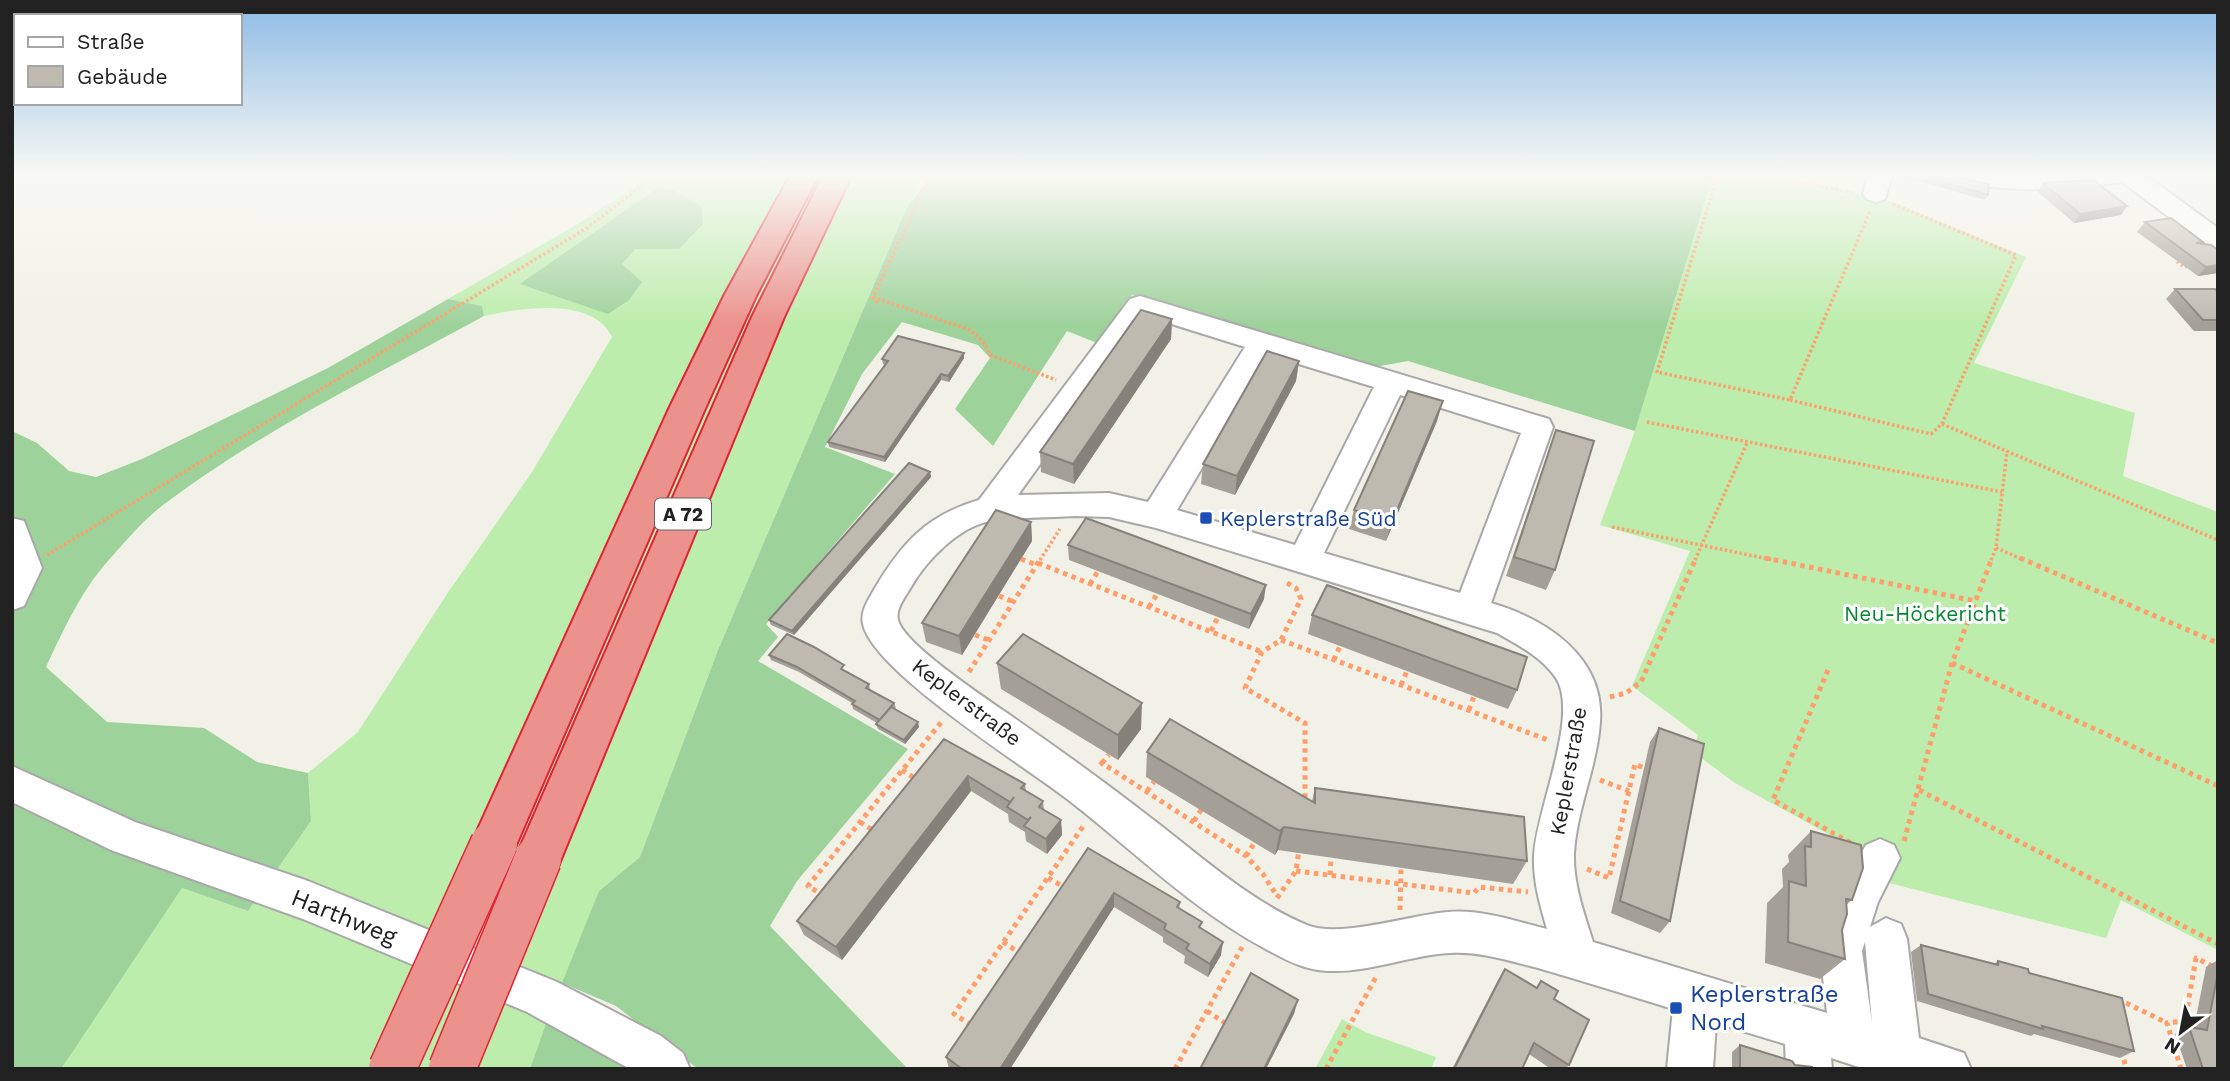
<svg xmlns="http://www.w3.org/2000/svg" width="2230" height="1081" font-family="'Work Sans',sans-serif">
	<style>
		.grass { fill: #bcedac }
		.forest { fill: #9ed29b }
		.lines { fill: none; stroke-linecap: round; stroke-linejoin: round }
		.minor-casing { stroke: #a8a8a8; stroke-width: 4 }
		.highway-casing { stroke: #e32135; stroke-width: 4 }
		.path-far1 { stroke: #ff9e6b; stroke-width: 3.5; stroke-dasharray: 2.5 2.5; stroke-linecap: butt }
		.path { stroke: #ff9e6b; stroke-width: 5; stroke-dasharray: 4.5 4.5; stroke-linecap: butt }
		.minor { fill: #fff; fill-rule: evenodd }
		.highway { fill: #eb928d; fill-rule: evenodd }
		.highway-bridge-casing { stroke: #e32135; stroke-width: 49; stroke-linecap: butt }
		.highway-bridge { stroke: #eb928d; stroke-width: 46 }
		.wall { fill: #a4a097 }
		.shaded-wall { fill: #86827b }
		.building { fill: #bfbab0; stroke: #86827b; stroke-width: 2 }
		.transit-dot { fill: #1a4fb4; stroke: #fff; stroke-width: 2.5 }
		.labels { text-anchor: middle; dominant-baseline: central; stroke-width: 6; stroke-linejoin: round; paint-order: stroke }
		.shield { fill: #fff; stroke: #646464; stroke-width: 2 }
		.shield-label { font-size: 19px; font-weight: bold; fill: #212121 }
		.transit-label { font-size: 21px; fill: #164399; stroke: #fff; text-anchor: start }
		.park-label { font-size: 21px; fill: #078731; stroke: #fff }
		.street-label { font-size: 21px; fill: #212121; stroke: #fff }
		.near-street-label { font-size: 24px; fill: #212121; stroke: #fff }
		.near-transit-label { font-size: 24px; fill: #164399; stroke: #fff; text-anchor: start }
	</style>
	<rect width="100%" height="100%" fill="#f2f1e7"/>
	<g class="grass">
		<path d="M653,174H926L907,207L718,650L640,857L599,891L530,1069H61L71,1052L12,1069V911L182,888L248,911L311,821L308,773L358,732L447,594L532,472L612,337C593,296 520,308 484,316L482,306L448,299L576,225Z"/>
		<path d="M1713,174H1767L1875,195L2026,257L1974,363L2135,413L2123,476L2218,512V950L2121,900L2106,938L1889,883L1890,868L1735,783L1693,752L1698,735L1632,686L1690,551L1600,525L1635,431Z"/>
		<path d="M1342,1019L1365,1032L1436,1057L1431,1069H1315Z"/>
	</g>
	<g class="forest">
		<path d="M932,174H1713L1635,431L1408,361L1369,368L1132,295L1097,343L1067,331L993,446L955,409L990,358L978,345L902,322L862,374L825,447L895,474L766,624L778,637L758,661L908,749L797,881L770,926L908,1069H698L616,1006L562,983L599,891L640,857L718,650L907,207Z"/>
		<path d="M659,187L673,190L701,206L703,224L679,249H635L622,264L642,282L629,300L608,314L520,284Z"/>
		<path d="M448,299L482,306L484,316C376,375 262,430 163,505C143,520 124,543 107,562C80,593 63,631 46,667L107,722L204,728L257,762L308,773L311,821L248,911L182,888L61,1069H12V431L37,443L69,471L96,477L142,459L328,368Z"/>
		<path d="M546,1024L626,1065L631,1069H530Z"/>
	</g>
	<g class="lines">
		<defs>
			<g id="minor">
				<path d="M1868,174H1892L1885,199L1876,202L1867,199L1863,194Z"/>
				<path d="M1944,174H2144L2218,228V249L2209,247L2122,182C2063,190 2006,194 1947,179Z"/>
				<path d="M1140,296L1549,419L1553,427L1491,603C1546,619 1605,657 1600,722C1597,767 1577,808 1574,853C1573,884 1584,913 1593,942L1827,1013L1820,951L1844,882L1866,845L1880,839L1894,845L1900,858L1878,902L1870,927L1886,918L1901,924L1907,939L1919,1038L1964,1053L1971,1069H1865L1831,1058L1832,1069H1786L1785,1044L1716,1023L1713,1069H1667L1673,1009C1628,995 1583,981 1538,968C1509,961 1480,951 1450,953C1404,955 1351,981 1305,967C1291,963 1277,955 1264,948C1193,910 1134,851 1071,802C1028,768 873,672 863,624C860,611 869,599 875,588C902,543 927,515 979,500L1130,299ZM1146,316L1245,347L1148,502L1109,493L1018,495ZM1269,355L1374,387L1295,545L1177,510ZM1400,395L1521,433L1460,593L1324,553ZM1075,516L1109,517L1156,528L1497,633C1518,645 1542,657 1556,678C1580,715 1536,810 1534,856C1533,881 1540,905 1547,929C1515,921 1481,909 1448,912C1413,914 1340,939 1307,925C1249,901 1201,856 1151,818C1102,780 1052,744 1001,709C980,694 904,644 898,620C895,609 906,596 911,587C926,561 959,526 991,521C1018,517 1047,518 1075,516ZM1865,942L1872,1023L1862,951Z"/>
				<path d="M12,518L24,521L42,568L24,606L12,610Z"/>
				<path d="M12,766L135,822L308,881L557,982L661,1036L683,1053L690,1069H630L527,1012L303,919L111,850L12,802Z"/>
			</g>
			<g id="highway">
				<path d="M791,174H819L756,296L704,411L510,859L494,866L478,859L471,844L478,829L668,411L724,296Z"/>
				<path d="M824,174H852L784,317L561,859L555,875L538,881L521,875L515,859L752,317Z"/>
			</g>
		</defs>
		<use href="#minor" class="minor-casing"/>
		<use href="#highway" class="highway-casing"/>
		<g class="path-far1">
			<path d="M1718,174L1657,372L1790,400L1870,211"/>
			<path d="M1757,174L1854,193"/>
			<path d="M2180,261H2176L2184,267L2188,266"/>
			<path d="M873,297L970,330L985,344L990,355L1056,380"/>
			<path d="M877,303L873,297L931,174"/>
			<path d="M1790,400L1931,434L1942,424L2016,255L1893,204"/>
			<path d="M1647,422L2002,492"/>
			<path d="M1942,424L2218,540"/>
			<path d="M1612,527L1774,560"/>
			<path d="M1996,548L2024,560"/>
			<path d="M47,555L587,228L657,174"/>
			<path d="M1021,559L1024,560"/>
			<path d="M1040,560L1060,529"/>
			<path d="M1695,560L1747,443"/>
			<path d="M1991,560L1996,548L2007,451"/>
		</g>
		<g class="path">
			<path d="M1765,558L1975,601"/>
			<path d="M2020,558L2218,643"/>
			<path d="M1021,559L1037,565"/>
			<path d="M1038,563L1262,652"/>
			<path d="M1287,583L1296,588L1301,599L1281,640L1262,652L1245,688L1305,723V802"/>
			<path d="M1090,584L1098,571"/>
			<path d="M999,596L1014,602"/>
			<path d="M1149,607L1157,594"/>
			<path d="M1211,631L1218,617"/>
			<path d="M975,635L989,640"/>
			<path d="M1281,640L1548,740"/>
			<path d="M1334,660L1340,646"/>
			<path d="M1952,663L2218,786"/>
			<path d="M1828,670L1773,800L1853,844"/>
			<path d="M969,672L1041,558"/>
			<path d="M1401,685L1407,671"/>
			<path d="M1610,697L1626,693L1641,682L1696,558"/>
			<path d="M1469,710L1474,696"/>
			<path d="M1102,763L1109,755"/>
			<path d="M1100,765L1102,763L1246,856L1263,874L1277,896"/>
			<path d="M902,770L916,779"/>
			<path d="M1600,780L1629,791"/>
			<path d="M1919,790L2218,944"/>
			<path d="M1147,791L1154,782"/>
			<path d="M1194,821L1201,810"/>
			<path d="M860,822L874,831"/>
			<path d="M1904,841L1952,663L1992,558"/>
			<path d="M1246,856L1255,842"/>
			<path d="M1587,869L1609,878L1635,764L1644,768"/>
			<path d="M1296,871L1474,893L1479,887L1528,892"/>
			<path d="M1330,875L1331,858"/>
			<path d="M1048,878L1066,888"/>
			<path d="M824,896L808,886L943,720"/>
			<path d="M1277,898L1296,871L1299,850"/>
			<path d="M1400,910L1401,868"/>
			<path d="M1003,942L1020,953"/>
			<path d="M2118,999L2167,1023"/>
			<path d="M1207,1011L1228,1025"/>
			<path d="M2185,1021L2199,1031"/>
			<path d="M971,1025L954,1014L1084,825"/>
			<path d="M2122,1051L2126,1069"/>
			<path d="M1175,1069L1242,947"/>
			<path d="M1326,1069L1376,977"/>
			<path d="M2181,1069L2167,1023L2185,1021L2196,958L2218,969"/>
		</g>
		<use href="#minor" class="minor"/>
		<use href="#highway" class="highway"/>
		<defs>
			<g id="highway-bridge">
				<path d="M392,1069L494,844"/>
				<path d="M452,1069L538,859"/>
			</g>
		</defs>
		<use href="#highway-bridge" class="highway-bridge-casing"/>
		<use href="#highway-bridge" class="highway-bridge"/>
	</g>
	<g class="wall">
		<path d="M1906,174H1948L1950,176L1988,195L1985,200L1904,177Z"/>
		<path d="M2043,183L2127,206L2121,215L2074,223L2038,192Z"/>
		<path d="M2145,222L2203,242L2201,244L2218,250V273L2198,276L2137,232Z"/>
		<path d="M2175,289L2218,292V331H2194L2166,299Z"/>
		<path d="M1172,319L1171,339L1074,484L1041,472L1040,452Z"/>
		<path d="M964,353V358L949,382L941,380L885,462L829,447L828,442L885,365L883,364L882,359Z"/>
		<path d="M1299,361L1296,381L1235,495L1201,484L1203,464Z"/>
		<path d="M1437,421L1386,541L1349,529L1354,510Z"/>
		<path d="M1556,430L1555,570L1546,590L1506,576L1549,450Z"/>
		<path d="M930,472L931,477L794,635L771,625L769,620Z"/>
		<path d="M1031,522L1032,541L962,655L926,642L922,623Z"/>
		<path d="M1068,545L1264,599L1249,629L1069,560Z"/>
		<path d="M1312,615L1517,690L1508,709L1308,634Z"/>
		<path d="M769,655L845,670L869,684L870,690L894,703L896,708L894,709L919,727L905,744L878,729L876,724L877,723L853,709L852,703L799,672L771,660Z"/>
		<path d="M997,663L1141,729L1118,760L1001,689Z"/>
		<path d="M1659,728L1670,921L1660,933L1611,913L1650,742Z"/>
		<path d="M944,739L1025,784L1026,791L1043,801L1044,810L1061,820L1062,835L1047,854L1026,841L1025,832L1009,822L1008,814L971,791L842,960L804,935L797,921Z"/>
		<path d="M1147,752L1312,801L1315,788L1527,861L1513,884L1278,850L1275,855L1146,777Z"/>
		<path d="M1811,831L1852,900L1846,905L1842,930L1845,959L1820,979L1765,963L1767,903L1783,887L1782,869L1789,862L1788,855Z"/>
		<path d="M1088,848L1180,902L1179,909L1201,929L1221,955L1208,977L1184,963L1185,956L1163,942V937L1114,907L1010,1069H949L946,1057Z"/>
		<path d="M1921,945L1994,964L1998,961L2029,973L2134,1051L2120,1058L2034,1034L2031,1036L1917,1001L1911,952Z"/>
		<path d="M2218,960V1069H2187L2175,1034L2189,1027L2194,1028L2206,967Z"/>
		<path d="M1505,969L1536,988L1541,981L1554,999L1569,1065L1565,1069H1551L1529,1054L1522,1069H1452L1498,980Z"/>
		<path d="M1740,1045L1795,1065L1812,1069H1732V1052Z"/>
	</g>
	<g class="shaded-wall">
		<path d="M2127,206L2121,215L2074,223L2080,214Z"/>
		<path d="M2218,265V273L2198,276L2206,267Z"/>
		<path d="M1172,319L1171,339L1074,484L1073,464Z"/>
		<path d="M964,353V358L949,382L948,376Z"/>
		<path d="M1299,361L1296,381L1235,495L1237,476Z"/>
		<path d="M941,374V380L885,462L884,457Z"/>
		<path d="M1443,401L1437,421L1386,541L1392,522Z"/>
		<path d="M930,472L931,477L794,635L792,631Z"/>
		<path d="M1031,522L1032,541L962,655L959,636Z"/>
		<path d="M1266,585L1264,599L1249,629L1251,614Z"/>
		<path d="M1142,703L1141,729L1118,760V735Z"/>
		<path d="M918,722L919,727L905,744L904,740Z"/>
		<path d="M968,776L971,791L842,960L836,947Z"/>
		<path d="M1061,820L1062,835L1047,854L1046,839Z"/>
		<path d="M1284,827L1278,850L1275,855L1280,831Z"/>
		<path d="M1114,893V907L1010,1069H1000Z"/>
		<path d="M1223,942L1221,955L1208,977L1210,964Z"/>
		<path d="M1298,1000L1294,1014L1266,1069H1264Z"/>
	</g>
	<g class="building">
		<path d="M1916,174H1948L1950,176L1989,184L1988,195Z"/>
		<path d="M2093,180L2127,206L2080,214L2043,183Z"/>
		<path d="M2171,218L2203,242L2196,243L2211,245L2218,250V265L2206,267L2145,222Z"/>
		<path d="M2175,289H2215L2218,292V320H2203Z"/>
		<path d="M1141,310L1172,319L1073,464L1040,452Z"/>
		<path d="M898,336L964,353L948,376L941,374L884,457L828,442L888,361L882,359Z"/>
		<path d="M1267,351L1299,361L1237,476L1203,464Z"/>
		<path d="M1408,391L1443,401L1392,522L1354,510Z"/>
		<path d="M1556,430L1594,441L1555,570L1514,557Z"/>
		<path d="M909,463L930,472L792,631L769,620Z"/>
		<path d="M996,510L1031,522L959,636L922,623Z"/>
		<path d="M1086,518L1266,585L1251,614L1068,545Z"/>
		<path d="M1327,585L1527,657L1517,690L1312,615Z"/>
		<path d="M787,634L814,647L844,665L841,669L869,684L866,688L894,703L880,720L852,704L855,701L797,667L769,655Z"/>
		<path d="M1023,634L1142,703L1118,735L997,663Z"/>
		<path d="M891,707L918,722L904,740L876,724Z"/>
		<path d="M1170,719L1315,803V788L1524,817L1527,861L1284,827L1280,831L1147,752Z"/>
		<path d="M1659,728L1704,744L1670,921L1620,901Z"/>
		<path d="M944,739L1025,784L1021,788L1043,801L1039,807L1061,820L1046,839L1024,826L1031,817L1028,820L1007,807L1014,797L1010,802L968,776L836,947L797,921Z"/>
		<path d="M1811,831L1861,845L1863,868L1852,900L1846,899L1847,914L1842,930L1845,959L1788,942L1789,881L1806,886L1805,846L1811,847Z"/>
		<path d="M1088,848L1180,902L1177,907L1202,922L1199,927L1223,942L1210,964L1186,949L1189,944L1164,929L1166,924L1114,893L1000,1069H962L946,1057Z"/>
		<path d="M1921,945L1998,965V961L2028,969L2029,973L2122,998L2134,1051L2042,1026L2043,1029L1928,994Z"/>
		<path d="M1505,969L1537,988L1541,981L1558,991L1554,999L1589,1020L1569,1065L1534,1043L1522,1069H1454Z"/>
		<path d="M2218,972V1069H2203L2189,1027L2207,1030Z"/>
		<path d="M1251,973L1298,1000L1264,1069H1200Z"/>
		<path d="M1740,1045L1792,1061L1795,1065L1812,1067V1069H1740Z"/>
	</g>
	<linearGradient id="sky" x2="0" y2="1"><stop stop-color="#8dbbe5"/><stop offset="0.54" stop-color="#f9f9f4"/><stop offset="1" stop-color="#f9f9f4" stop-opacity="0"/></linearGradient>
	<rect width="2230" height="325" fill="url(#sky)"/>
	<g class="transit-dot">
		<rect x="1199" y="511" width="14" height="14" rx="3.5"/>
		<rect x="1669" y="1001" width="14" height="14" rx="3.5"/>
	</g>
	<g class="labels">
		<rect class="shield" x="655" y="498.5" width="56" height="31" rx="5"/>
		<g class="shield-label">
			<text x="683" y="514">A 72</text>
		</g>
		<g class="transit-label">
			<text x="1220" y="518">Keplerstraße Süd</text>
		</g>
		<g class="park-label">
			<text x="1925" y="613">Neu-Höckericht</text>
		</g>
		<g class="street-label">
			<text transform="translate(967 702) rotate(37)">Keplerstraße</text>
			<text transform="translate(1568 771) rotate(-80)">Keplerstraße</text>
		</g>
		<g class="near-street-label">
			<text transform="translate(344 917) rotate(22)">Harthweg</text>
		</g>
		<g class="near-transit-label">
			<text x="1690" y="994">Keplerstraße<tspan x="1690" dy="28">Nord</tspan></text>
		</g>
	</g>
	<rect width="2230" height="1081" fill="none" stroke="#212121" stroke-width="28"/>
	<rect x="14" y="14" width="228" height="91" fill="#ffffff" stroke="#a6a6a6" stroke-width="2"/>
	<rect x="28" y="37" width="35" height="10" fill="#ffffff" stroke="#a6a6a6" stroke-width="2"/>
	<text x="77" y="49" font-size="21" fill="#212121">Straße</text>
	<rect x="28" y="66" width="35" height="21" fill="#bfbab0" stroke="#a6a6a6" stroke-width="2"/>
	<text x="77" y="84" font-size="21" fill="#212121">Gebäude</text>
	<g transform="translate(2181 1032) rotate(212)" stroke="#ffffff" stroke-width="5" paint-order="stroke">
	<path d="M0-5L12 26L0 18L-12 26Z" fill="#212121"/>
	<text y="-10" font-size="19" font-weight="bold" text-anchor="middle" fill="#212121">N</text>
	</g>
</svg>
